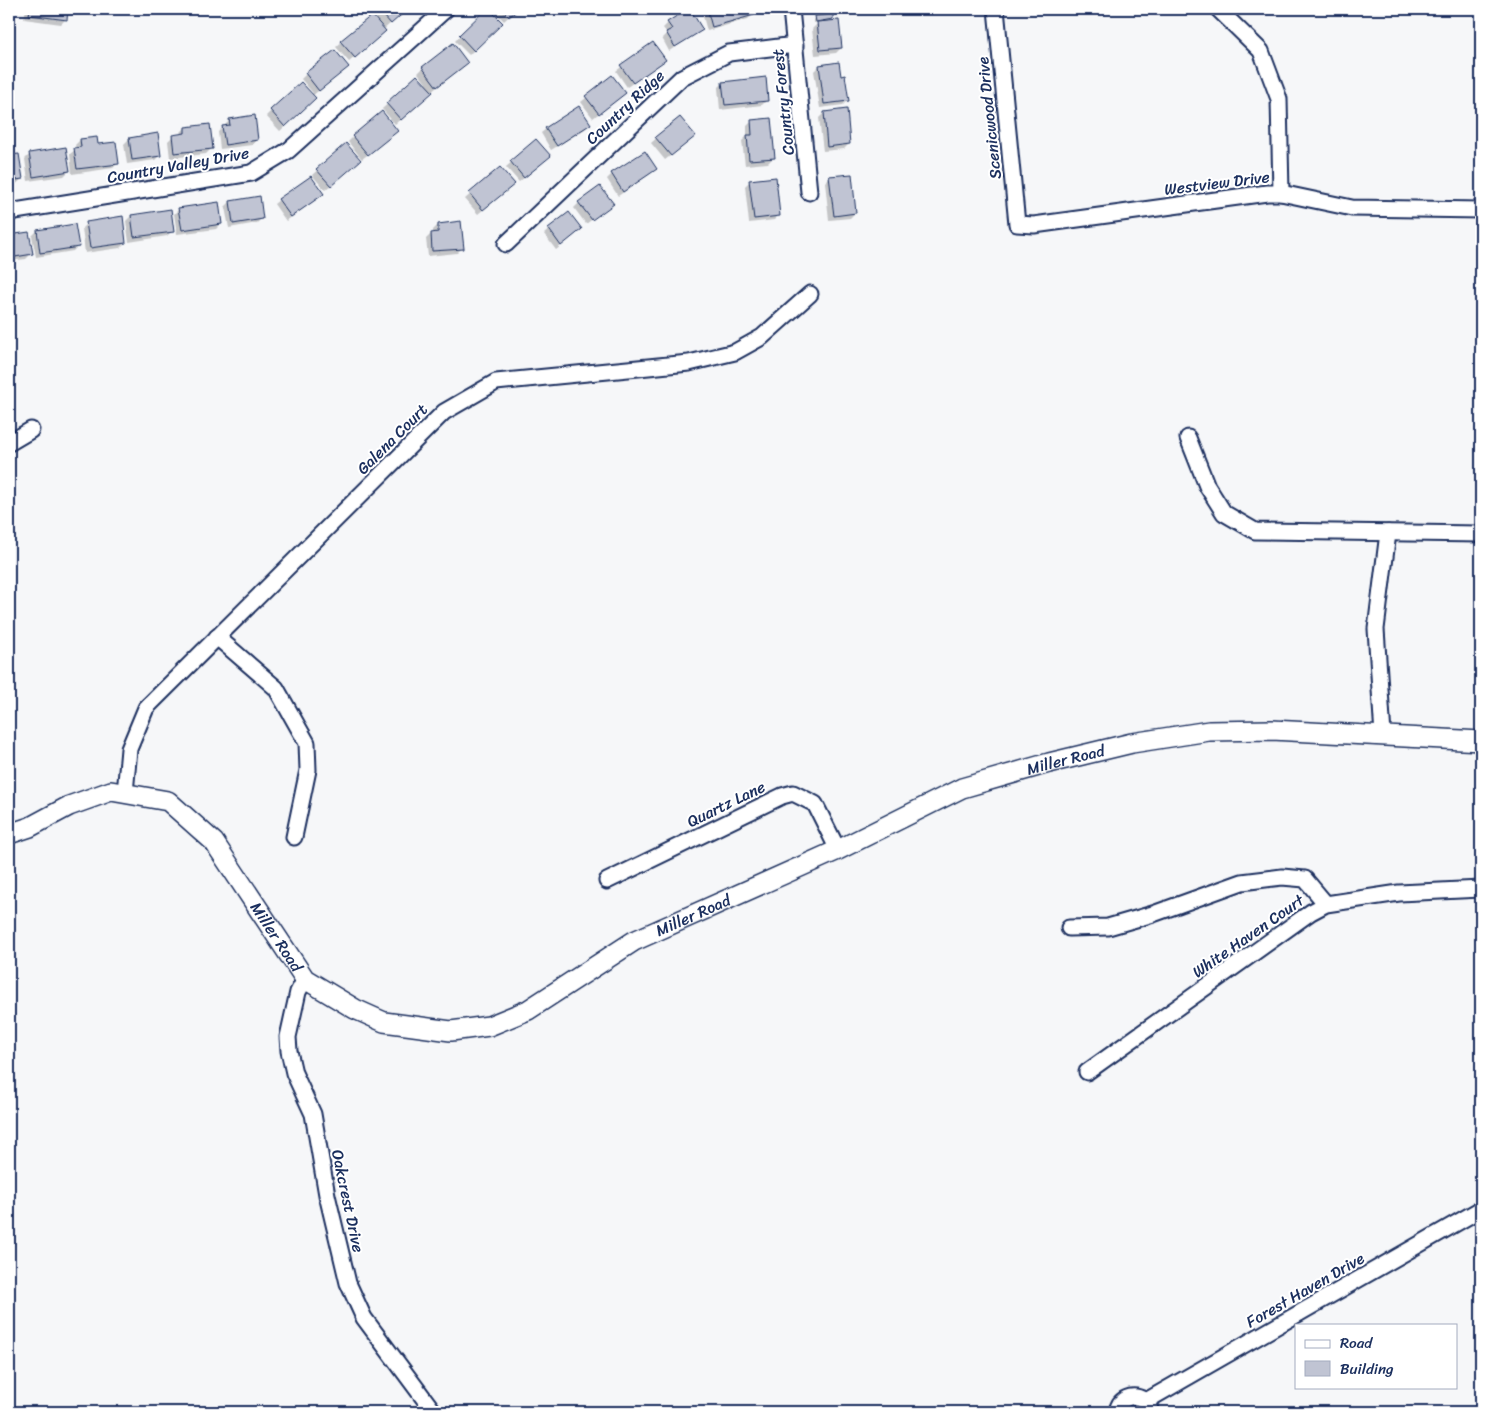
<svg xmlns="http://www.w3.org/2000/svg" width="1490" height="1421" font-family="Sriracha,sans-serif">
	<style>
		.shadow { fill: #0003 }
		.building { fill: #c0c4d3; stroke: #1b2f5e }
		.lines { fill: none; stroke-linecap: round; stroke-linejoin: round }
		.minor-casing { stroke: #1b2f5e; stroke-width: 19 }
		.tertiary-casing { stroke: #1b2f5e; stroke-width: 22 }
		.minor { stroke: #fff; stroke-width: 15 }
		.tertiary { stroke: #fff; stroke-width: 19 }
		.labels { text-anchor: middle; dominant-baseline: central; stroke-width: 4; stroke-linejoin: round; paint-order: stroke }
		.street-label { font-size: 16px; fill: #1b2f5e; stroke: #fff }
	</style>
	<rect width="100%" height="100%" fill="#f6f7f9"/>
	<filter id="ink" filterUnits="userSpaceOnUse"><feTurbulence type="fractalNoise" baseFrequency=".02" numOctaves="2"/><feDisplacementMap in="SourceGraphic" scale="10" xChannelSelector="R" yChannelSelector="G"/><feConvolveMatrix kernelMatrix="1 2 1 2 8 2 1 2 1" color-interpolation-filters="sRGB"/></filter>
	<g filter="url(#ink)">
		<g class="shadow">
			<path d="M26,9H67L66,19L61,24L24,19Z"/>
			<path d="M363,9H407L383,30L379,36L349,62L336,47L370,17Z"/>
			<path d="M487,9L501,23L469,55L455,41Z"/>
			<path d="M492,9H517L504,21Z"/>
			<path d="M701,9H751L753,14L748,19L707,31Z"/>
			<path d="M806,9H835L830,13L807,15Z"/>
			<path d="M816,17L832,19L828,23L841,48L836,53L815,55L812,29L819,22L814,23V20Z"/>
			<path d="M668,23L701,29L696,34L669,51L662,38L667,33L663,28Z"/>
			<path d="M652,44L659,65L627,87L616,71Z"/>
			<path d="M467,63L431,92L395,124L382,109L417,77L424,84L426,83L418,73L423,68Z"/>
			<path d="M819,66L848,100L843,105L820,108L814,71Z"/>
			<path d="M348,67L312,96L310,103L280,131L266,116L271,111L313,93L301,79L306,74Z"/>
			<path d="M612,77L619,98L593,118L581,102Z"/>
			<path d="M723,83L767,100L762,105L720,110L718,88Z"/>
			<path d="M824,113L849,144L844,149L823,151L819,118Z"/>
			<path d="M679,118L689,141L665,160L651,143Z"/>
			<path d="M230,120L257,140L252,145L220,149L218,132L223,127H225V125Z"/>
			<path d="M752,121L773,158L768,163L745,165L742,141L747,136V126Z"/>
			<path d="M590,124L585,129L551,150L541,133L546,129Z"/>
			<path d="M185,128L211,149L206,154L170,158L168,141L173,136L180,135V133Z"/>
			<path d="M392,136L362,159L348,142L353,137Z"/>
			<path d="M129,139L160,155L155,160L127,164L124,144Z"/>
			<path d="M80,140L97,146L118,163L113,168L72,174L70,154L76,149L75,145Z"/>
			<path d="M536,141L544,161L519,182L506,167Z"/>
			<path d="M346,145L354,165L325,190L312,175Z"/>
			<path d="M30,154L69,171L64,176L28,181L25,159Z"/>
			<path d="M18,155L22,179L14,186L9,187V157Z"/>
			<path d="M500,169L508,189L478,214L465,199Z"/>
			<path d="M655,169L650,174L618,196L607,179L612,174Z"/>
			<path d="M830,177L855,213L850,218L829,220L825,182Z"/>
			<path d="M750,181L779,215L774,220L749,223L745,186Z"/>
			<path d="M322,194L317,199L286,221L274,204L279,200Z"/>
			<path d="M230,202L262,218L257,223L229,228L225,207Z"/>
			<path d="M579,203L612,204L586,224L574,208Z"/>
			<path d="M179,209L221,224L216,229L177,234L174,214Z"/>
			<path d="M568,214L576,234L556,250L544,234Z"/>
			<path d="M131,216L172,231L167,236L129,242L126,221Z"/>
			<path d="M87,223L125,243L120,248L85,253L82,228Z"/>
			<path d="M438,225L462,248L457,253L428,256L426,239L431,234H433V230Z"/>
			<path d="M37,231L78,246L73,251L36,257L32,236Z"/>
			<path d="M28,233L31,254L26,259L9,261V236Z"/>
		</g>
		<g class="building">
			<path d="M30,9H68L67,20L29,15Z"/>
			<path d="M378,9H408L391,24Z"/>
			<path d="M486,9H489L503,23L474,51L459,35Z"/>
			<path d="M501,9H519L509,17Z"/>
			<path d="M688,9H690L703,30L675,47L666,32L672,29L667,22Z"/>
			<path d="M707,9H753L754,15L712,27Z"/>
			<path d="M833,14V19L816,22L815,16Z"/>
			<path d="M372,15L386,31L355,58L340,41Z"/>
			<path d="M839,20L842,48L820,50L817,22Z"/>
			<path d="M653,42L666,60L633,83L620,65Z"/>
			<path d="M453,43L468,63L437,87L422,67Z"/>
			<path d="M335,50L349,67L319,91L305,73Z"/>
			<path d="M839,62L841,76L845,75L849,101L824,104L819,65Z"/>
			<path d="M417,75L433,92L401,120L386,103Z"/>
			<path d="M612,75L626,93L599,114L585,96Z"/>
			<path d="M766,77L768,101L725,105L722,82Z"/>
			<path d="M301,82L316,98L285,127L270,110Z"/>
			<path d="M579,106L591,124L557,146L545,128Z"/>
			<path d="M847,109L850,144L827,147L824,112Z"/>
			<path d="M382,111L398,131L368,155L352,136Z"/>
			<path d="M255,115L258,140L225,145L222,126L230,125L229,119Z"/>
			<path d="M680,117L696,136L671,156L655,137Z"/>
			<path d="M771,118L775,158L749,160L747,135H752L751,120Z"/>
			<path d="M210,124L213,149L174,153L172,135L185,133V127Z"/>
			<path d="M158,133L161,156L132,160L129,138Z"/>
			<path d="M97,137L98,144L116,142L119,164L77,169L74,148L81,147L80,139Z"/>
			<path d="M536,139L551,156L524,178L510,161Z"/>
			<path d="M346,143L361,160L331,186L316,169Z"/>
			<path d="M66,147L70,171L33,177L29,153Z"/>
			<path d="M645,151L657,169L623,192L611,173Z"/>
			<path d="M19,154L23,179L9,181V155Z"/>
			<path d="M500,167L515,184L483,210L469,193Z"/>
			<path d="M852,174L856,213L834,216L829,176Z"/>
			<path d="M311,176L324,194L291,217L278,199Z"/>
			<path d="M776,177L780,216L754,219L749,180Z"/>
			<path d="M600,186L614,204L592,220L578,202Z"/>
			<path d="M260,196L263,219L233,224L230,201Z"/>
			<path d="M219,202L222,224L182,230L178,208Z"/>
			<path d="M171,209L174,232L134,237L131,215Z"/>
			<path d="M569,212L582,229L561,246L548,228Z"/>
			<path d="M123,216L126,243L90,248L86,222Z"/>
			<path d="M461,221L464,249L432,251L431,233L438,232V224Z"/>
			<path d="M75,224L79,247L40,253L37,230Z"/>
			<path d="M29,232L33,254L9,258V235Z"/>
		</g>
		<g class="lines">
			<defs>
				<g id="minor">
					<path d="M791,9L809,192"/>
					<path d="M996,9L1017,224L1034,225L1267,193H1281L1352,208L1481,210"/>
					<path d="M1218,9L1261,51L1279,99L1281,193"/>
					<path d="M9,212L251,173L289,150L446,9"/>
					<path d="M506,244L682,77L729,53L795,45"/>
					<path d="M1188,438L1207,486L1224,513L1255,531L1481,534"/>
					<path d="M9,443L31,430"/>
					<path d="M217,637L276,688L307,743L308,770L294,837"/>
					<path d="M1383,735L1376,629L1388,533"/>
					<path d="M125,793L129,749L146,708L444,412L496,382L689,363L735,352L762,337L810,294"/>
					<path d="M607,881L782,796L793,793L815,804L838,850"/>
					<path d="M1069,928L1108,927L1153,914L1242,882L1282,877L1305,879L1326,904"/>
					<path d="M305,979L298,992L288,1037L289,1051L294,1073L313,1114L327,1195L348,1283L364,1318L434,1412"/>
					<path d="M1087,1072L1311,912L1326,904L1399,893L1481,889"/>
					<path d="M1146,1401L1481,1209"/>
					<path d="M1117,1412C1119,1398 1132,1393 1144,1400L1150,1409V1412"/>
				</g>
				<g id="tertiary">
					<path id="s1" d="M9,834L30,827L69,806L111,791L168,801L214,842L305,979L355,1009L384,1022L451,1031L489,1026L528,1010L634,941L838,850L962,788L1049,763L1132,743L1209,731L1272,730L1481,741"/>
				</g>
			</defs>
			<use href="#minor" class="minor-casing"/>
			<use href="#tertiary" class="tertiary-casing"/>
			<use href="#minor" class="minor"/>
			<use href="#tertiary" class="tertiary"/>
		</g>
	</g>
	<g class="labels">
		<g class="street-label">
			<text transform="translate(783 102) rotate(-96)">Country Forest</text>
			<text transform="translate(625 107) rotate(-43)">Country Ridge</text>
			<text transform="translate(989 118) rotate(-96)">Scenicwood Drive</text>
			<text transform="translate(178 165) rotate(-10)">Country Valley Drive</text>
			<text transform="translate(1217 183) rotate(-7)">Westview Drive</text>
			<text transform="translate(392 439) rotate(-45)">Galena Court</text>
			<text stroke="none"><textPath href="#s1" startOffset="1229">Miller Road</textPath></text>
			<text transform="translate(726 804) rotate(-26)">Quartz Lane</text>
			<text stroke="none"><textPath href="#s1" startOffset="824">Miller Road</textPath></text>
			<text stroke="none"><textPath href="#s1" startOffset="344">Miller Road</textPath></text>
			<text transform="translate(1248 936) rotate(-35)">White Haven Court</text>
			<text transform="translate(348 1201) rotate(78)">Oakcrest Drive</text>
			<text transform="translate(1305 1290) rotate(-30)">Forest Haven Drive</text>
		</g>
	</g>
	<rect width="1490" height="1421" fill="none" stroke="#fff" stroke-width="30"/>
	<rect x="15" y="15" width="1460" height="1391" fill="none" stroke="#1b2f5e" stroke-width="2" filter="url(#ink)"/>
	<rect x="1295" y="1324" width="162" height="65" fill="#ffffff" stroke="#a4acbf"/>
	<rect x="1305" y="1340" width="25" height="8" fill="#ffffff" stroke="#a4acbf"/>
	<text x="1340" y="1348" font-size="15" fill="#1b2f5e">Road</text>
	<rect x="1305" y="1361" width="25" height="15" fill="#c0c4d3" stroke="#a4acbf"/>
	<text x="1340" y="1374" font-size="15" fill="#1b2f5e">Building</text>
</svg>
